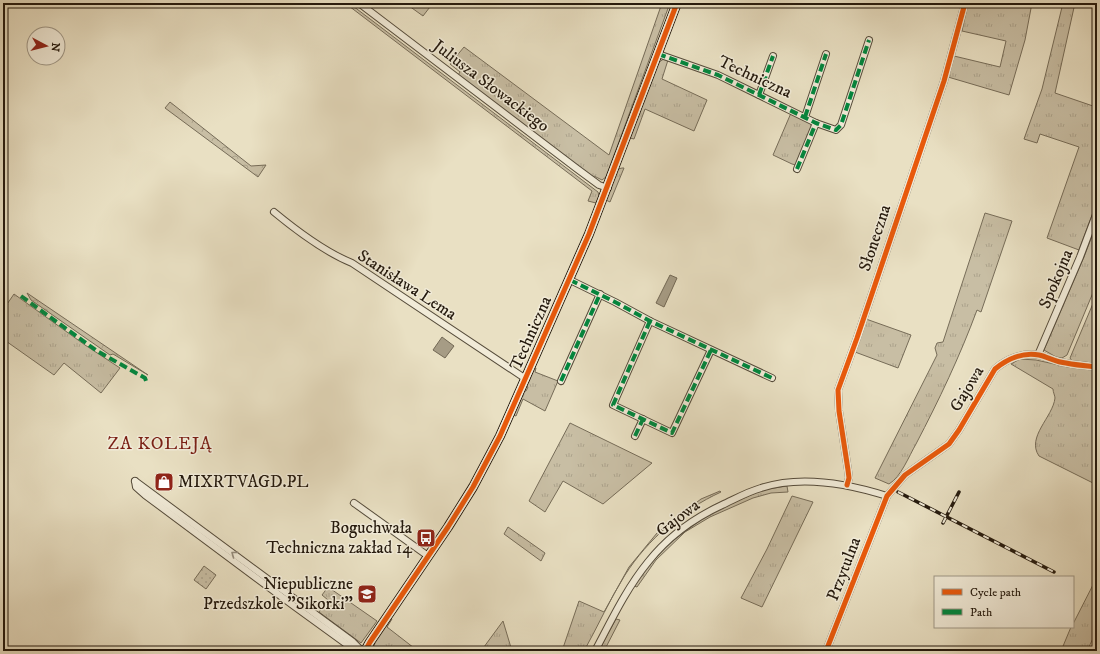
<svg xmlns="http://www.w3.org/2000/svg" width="1100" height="654" font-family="'IM FELL DW Pica',serif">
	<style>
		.grass { fill: url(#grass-tufts); stroke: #766c58 }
		.forest { fill: url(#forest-crowns); stroke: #766c58 }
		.park { fill: url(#park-dots); stroke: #766c58 }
		.water { fill: #a69c85; stroke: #726855 }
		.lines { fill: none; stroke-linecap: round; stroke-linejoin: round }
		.street-casing { stroke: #554b3a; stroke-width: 8 }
		.secondary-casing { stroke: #24190d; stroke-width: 10 }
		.street { stroke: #f1ebd8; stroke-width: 6 }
		.secondary { stroke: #f1ebd8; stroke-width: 8 }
		.rail-casing { stroke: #24190d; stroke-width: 3.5 }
		.rail { stroke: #f1ebd8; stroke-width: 2; stroke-dasharray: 6; stroke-linecap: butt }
		.quiet { stroke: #00873e; stroke-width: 4; stroke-dasharray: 8 4; stroke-linecap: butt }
		.cycleway-casing { stroke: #f1ebd8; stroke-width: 8 }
		.cycleway { stroke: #e8590c; stroke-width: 5 }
		.oneway { stroke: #958c7d }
		.labels { text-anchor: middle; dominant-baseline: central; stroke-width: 3; stroke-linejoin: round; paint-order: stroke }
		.street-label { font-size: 17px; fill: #24190d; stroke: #f1ebd8 }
		.poi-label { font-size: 17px; fill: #24190d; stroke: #f1ebd8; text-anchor: end }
		.neighbourhood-label { font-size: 18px; letter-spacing: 1px; fill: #7a1f14; stroke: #f1ebd8 }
	</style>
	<defs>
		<pattern id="grass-tufts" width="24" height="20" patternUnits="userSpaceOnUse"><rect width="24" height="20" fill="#c8bea4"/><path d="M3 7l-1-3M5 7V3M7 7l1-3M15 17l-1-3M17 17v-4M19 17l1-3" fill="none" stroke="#aca38c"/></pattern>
		<pattern id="forest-crowns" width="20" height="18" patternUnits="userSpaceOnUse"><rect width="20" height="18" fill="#c8bea4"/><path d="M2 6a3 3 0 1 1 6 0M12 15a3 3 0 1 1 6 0" fill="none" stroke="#aca38c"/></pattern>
		<pattern id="park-dots" width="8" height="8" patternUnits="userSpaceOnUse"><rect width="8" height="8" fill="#c8bea4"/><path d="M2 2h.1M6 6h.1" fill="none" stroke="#aca38c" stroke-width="1.8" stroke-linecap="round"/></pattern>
	</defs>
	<rect width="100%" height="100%" fill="#e9e0c3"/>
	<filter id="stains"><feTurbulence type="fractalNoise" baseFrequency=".005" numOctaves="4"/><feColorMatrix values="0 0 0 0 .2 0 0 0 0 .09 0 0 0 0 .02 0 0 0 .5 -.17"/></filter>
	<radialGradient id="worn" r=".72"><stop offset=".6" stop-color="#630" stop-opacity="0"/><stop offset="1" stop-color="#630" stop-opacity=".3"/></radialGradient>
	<g class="grass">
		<path d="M345,3H349L598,192L599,196L596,203L588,201L592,191Z"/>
		<path d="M405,3H433L423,16Z"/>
		<path d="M662,3H670L606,177L602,180L594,176L593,177L458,75L460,72L450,64L464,47L609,155Z"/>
		<path d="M968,3H1032L1025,40L1009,95L948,77L954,56L1000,67L1006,41L962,31Z"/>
		<path d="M1063,3H1075L1055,93L1093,106L1097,93V202L1079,250L1047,238L1079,147L1040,134L1037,143L1024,139L1042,89Z"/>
		<path d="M665,58L668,60L662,79L707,100L694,131L645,109L634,139L630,138L658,63Z"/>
		<path d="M791,113L810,121L812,129L796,165L792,164L773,155Z"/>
		<path d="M622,168H624L610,202L606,200L618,169Z"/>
		<path d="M985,213L1012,221L981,312L977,310C960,356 939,400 916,444C909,456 901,477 889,484L875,478L937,355L935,348L937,343L943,342Z"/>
		<path d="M1097,223V283L1067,355L1062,358L1056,357L1044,350L1084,257Z"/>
		<path d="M14,294L85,345L120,368L101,393L64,363L54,375L3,339V310Z"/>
		<path d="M1097,294V358L1094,363L1072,361L1070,358Z"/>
		<path d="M866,319L911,335L898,368L855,352Z"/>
		<path d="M1020,359L1036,360L1068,367L1097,370V485L1039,456C1026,437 1053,417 1055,398C1055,396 1053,392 1053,389L1011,364Z"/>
		<path d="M534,368H536L535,372L558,381L545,411L523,399L516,416L513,415L524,391H526L528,387L526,386Z"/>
		<path d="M570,423L652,463L603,504L563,481L545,512L529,501Z"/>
		<path d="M787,486L788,492L771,493L753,498L710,517L685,532L656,560L637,587L634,586L638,578L667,545L710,513L755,493L768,489Z"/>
		<path d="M720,491L721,492C682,510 648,539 625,575C610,599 598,626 584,651H562L579,601L604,612L629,567L657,533L701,499Z"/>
		<path d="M792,496L813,502L762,607L741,598L767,549Z"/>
		<path d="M508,527L545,553L541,561L504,534Z"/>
		<path d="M1097,577V630L1087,651H1061L1071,627H1073V624Z"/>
		<path d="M328,587L377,621L361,643L319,612L328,600L322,595Z"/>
		<path d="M390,618L392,619L387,627L418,651H372L375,643L373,642Z"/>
		<path d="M616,619L620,620L604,651H600L599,650Z"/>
		<path d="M503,621L512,651H481Z"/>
	</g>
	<g class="forest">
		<path d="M170,102L251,166L266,165L258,177L165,108Z"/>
		<path d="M27,293L148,375L113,354L110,355L31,300Z"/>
	</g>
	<path class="park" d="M204,566L216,575L206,589L194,580Z"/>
	<g class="water">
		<path d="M670,275L677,278L664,307L656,303Z"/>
		<path d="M442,337L454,346L445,358L433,350Z"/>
	</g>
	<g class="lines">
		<defs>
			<g id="street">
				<path d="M359,3L576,168L599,185L608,188"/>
				<path d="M658,54L718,75L816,123L836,130L841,125L869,40"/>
				<path d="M759,95L773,56"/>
				<path d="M805,117L826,54"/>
				<path d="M797,169L816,123"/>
				<path d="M274,212C297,231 325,252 352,263L526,379"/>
				<path d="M570,280L615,302L650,321L772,378"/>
				<path d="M650,321L613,405L672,433L711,350"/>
				<path d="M1038,355L1080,257L1097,212"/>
				<path d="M561,381L600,294"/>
				<path d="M635,436L643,419"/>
				<path d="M135,481L353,642L362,651"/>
				<path d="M135,481L136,487L145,495L294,606L356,651"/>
				<path d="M847,485L849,478L848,470L839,411L838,390L857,338L944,81L965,3"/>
				<path d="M354,503L428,556"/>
				<path d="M595,651C611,621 626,589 648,562C667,538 694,518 722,505C735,499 747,492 761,488C800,475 849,484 887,496"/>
				<path d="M826,651L887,496L905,475L949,444L959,430L995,369C1007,359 1023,352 1039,355C1048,357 1056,362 1066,363C1076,365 1087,366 1097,367"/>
			</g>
			<path id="secondary" d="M365,651L370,642L448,527L473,487L500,436L589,234L677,3"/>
		</defs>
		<use href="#street" class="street-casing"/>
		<use href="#secondary" class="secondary-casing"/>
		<use href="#street" class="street"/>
		<use href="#secondary" class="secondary"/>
		<defs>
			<g id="rail">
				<path d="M898,492L1054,572"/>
				<path d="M943,523L959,492"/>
			</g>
		</defs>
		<use href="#rail" class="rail-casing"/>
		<use href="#rail" class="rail"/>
		<g class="quiet">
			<path d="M658,54L718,75L816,123L836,130L841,125L869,40"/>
			<path d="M759,95L773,56"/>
			<path d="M805,117L826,54"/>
			<path d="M797,169L816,123"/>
			<path d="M570,280L615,302L650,321L772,378"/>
			<path d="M21,296L97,351L145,378L146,381"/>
			<path d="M650,321L613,405L672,433L711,350"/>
			<path d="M561,381L600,294"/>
			<path d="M635,436L643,419"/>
		</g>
		<defs>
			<g id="cycleway">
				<path d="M847,485L849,478L848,470L839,411L838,390L857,338L944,81L965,3"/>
				<path d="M365,651L370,642L448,527L473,487L500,436L589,234L677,3"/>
				<path d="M826,651L887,496L905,475L949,444L959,430L995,369C1007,359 1023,352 1039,355C1048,357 1056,362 1066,363C1076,365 1087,366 1097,367"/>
			</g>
		</defs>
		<use href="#cycleway" class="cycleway-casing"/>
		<use href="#cycleway" class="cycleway"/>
	</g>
	<defs><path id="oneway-chevron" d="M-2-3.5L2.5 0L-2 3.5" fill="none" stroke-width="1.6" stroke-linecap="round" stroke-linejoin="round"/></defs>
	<use class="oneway" href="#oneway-chevron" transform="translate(234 554) rotate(-144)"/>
	<defs>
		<symbol id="shop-square" viewBox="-11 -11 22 22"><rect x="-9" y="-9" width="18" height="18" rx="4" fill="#8f2418" stroke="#f1ebd8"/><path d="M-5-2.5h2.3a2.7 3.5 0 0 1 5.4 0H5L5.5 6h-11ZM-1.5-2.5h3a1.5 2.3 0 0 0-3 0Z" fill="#fff"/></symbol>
		<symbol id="bus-square" viewBox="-11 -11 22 22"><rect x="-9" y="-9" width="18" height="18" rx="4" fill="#8f2418" stroke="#f1ebd8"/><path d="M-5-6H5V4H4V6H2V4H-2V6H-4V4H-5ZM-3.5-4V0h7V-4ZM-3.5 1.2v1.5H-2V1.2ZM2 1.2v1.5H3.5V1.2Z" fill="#fff"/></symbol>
		<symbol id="school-square" viewBox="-11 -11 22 22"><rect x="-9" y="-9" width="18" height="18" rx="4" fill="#8f2418" stroke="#f1ebd8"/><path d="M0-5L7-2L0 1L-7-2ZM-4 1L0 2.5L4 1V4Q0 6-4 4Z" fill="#fff"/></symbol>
	</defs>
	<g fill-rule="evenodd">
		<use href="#shop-square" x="153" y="471" width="22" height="22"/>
		<use href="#bus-square" x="415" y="527" width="22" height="22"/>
		<use href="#school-square" x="356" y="583" width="22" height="22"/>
	</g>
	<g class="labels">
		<g class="street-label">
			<text transform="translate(755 77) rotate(25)">Techniczna</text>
			<text transform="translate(491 86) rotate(37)">Juliusza Słowackiego</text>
			<text transform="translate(875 238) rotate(-72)">Słoneczna</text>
			<text transform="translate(1056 279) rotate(-67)">Spokojna</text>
			<text transform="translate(407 285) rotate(33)">Stanisława Lema</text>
			<text transform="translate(531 333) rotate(-66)">Techniczna</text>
			<text transform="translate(967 389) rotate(-59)">Gajowa</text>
			<text transform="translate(678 518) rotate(-37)">Gajowa</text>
			<text transform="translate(844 569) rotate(-69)">Przytulna</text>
		</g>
		<g class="poi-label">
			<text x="178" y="482" text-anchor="start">MIXRTVAGD.PL</text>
			<text x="412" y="528">Boguchwała<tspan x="412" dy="20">Techniczna zakład 14</tspan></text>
			<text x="353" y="584">Niepubliczne<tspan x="353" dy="20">Przedszkole "Sikorki"</tspan></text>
		</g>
		<g class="neighbourhood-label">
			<text x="160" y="444">ZA KOLEJĄ</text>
		</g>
	</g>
	<rect width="1100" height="654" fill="none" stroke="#e9e0c3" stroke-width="16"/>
	<rect x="4" y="4" width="1092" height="646" fill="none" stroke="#24190d" stroke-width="2"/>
	<rect x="8" y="8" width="1084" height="638" fill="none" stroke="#24190d"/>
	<rect x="934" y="576" width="140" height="52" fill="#f1ebd8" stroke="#9f9787"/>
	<rect x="942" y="589" width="20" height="6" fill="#e8590c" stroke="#9f9787"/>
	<text x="970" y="596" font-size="12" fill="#24190d">Cycle path</text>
	<rect x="942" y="609" width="20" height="6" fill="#00873e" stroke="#9f9787"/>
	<text x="970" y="616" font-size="12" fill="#24190d">Path</text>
	<g transform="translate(46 46) rotate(97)"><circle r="19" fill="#f1ebd8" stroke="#9f9787"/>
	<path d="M0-3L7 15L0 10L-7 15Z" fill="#8f2418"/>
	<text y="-6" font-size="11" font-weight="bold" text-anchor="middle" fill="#24190d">N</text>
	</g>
	<rect width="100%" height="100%" filter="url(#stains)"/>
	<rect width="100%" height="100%" fill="url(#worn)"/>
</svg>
